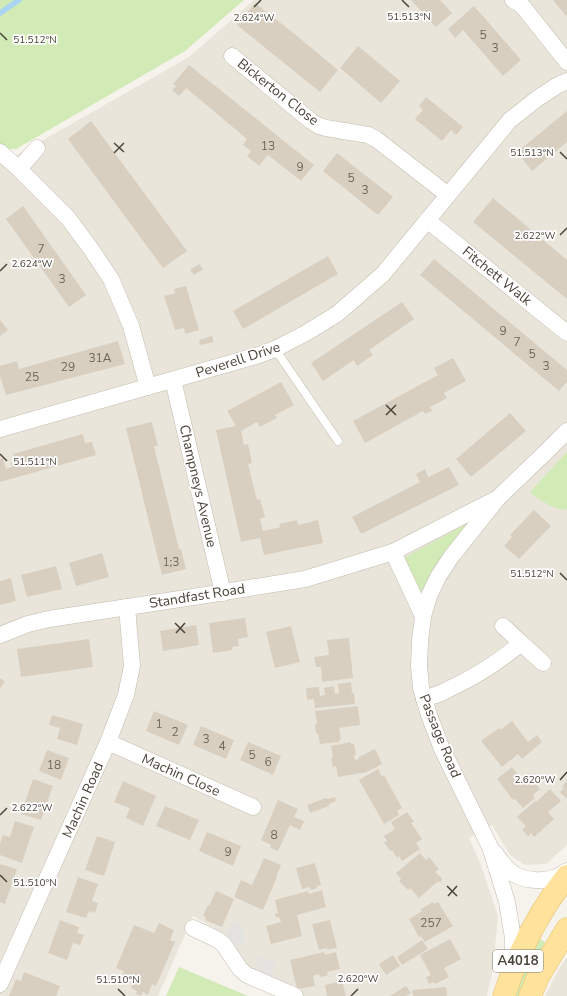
<svg xmlns="http://www.w3.org/2000/svg" width="567" height="996" font-family="'Nunito Sans',sans-serif">
	<style>
		.residential { fill: #eae5da }
		.green { fill: #d2eab5 }
		.parking { fill: #e5e3e0 }
		.lines { fill: none; stroke-linecap: round; stroke-linejoin: round }
		.stream { stroke: #a9d4f2; stroke-width: 5.5 }
		.building { fill: #d8cfc1 }
		.lane-casing { stroke: #c2bbae; stroke-width: 9 }
		.street-casing { stroke: #c2bbae; stroke-width: 17 }
		.primary-casing { stroke: #e6c16a; stroke-width: 23 }
		.lane { stroke: #fff; stroke-width: 8 }
		.street { stroke: #fff; stroke-width: 16 }
		.primary { stroke: #ffe39c; stroke-width: 22 }
		.ticks { fill: none; stroke: #4b4439; stroke-width: 1.5 }
		.labels { text-anchor: middle; dominant-baseline: central; stroke-width: 3.5; stroke-linejoin: round; paint-order: stroke }
		.number-label { font-size: 12px; fill: #6e675b }
		.shield { fill: #fff; stroke: #817c74; stroke-width: 1 }
		.shield-label { font-size: 13px; font-weight: bold; fill: #4b4439 }
		.street-label { font-size: 14px; fill: #4b4439; stroke: #fff }
		.ticks-label { font-size: 10px; text-anchor: middle; fill: #4b4439; stroke: #fff; stroke-width: 3.5; stroke-linejoin: round; paint-order: stroke }
	</style>
	<rect width="100%" height="100%" fill="#f6f3ec"/>
	<g class="residential">
		<path d="M254,0H567V845L546,864L525,865L510,855L492,825L469,838L481,865L498,916L493,969L487,996H303L299,993L248,968L221,932L193,916L158,996H0V148L15,156L189,57Z"/>
		<path d="M567,957V996H545L559,969Z"/>
	</g>
	<g class="green">
		<path d="M0,0H244L185,51L16,149H7L0,145Z"/>
		<path d="M567,452V510C554,509 540,501 530,492Z"/>
		<path d="M468,523L433,568L421,592H418L404,558Z"/>
		<path d="M539,938L545,942L526,983L521,996H514Z"/>
		<path d="M179,967L248,996H166Z"/>
	</g>
	<g class="parking">
		<path d="M232,921L242,926L246,936L243,945L232,946L226,935Z"/>
		<path d="M260,956L277,964L270,980L253,973Z"/>
	</g>
	<g class="lines">
		<path class="stream" d="M0,13L19,0"/>
	</g>
	<g class="building">
		<path d="M411,0H440L452,13L436,27Z"/>
		<path d="M553,0H567V15L566,16Z"/>
		<path d="M255,3L296,35L338,70L320,92L237,25Z"/>
		<path d="M474,6L521,60L503,76L463,30L455,38L448,29Z"/>
		<path d="M358,46L400,81L381,103L340,68Z"/>
		<path d="M189,65L314,165L301,181L268,155L259,166L247,156L251,151L243,145L247,139L186,88L179,96L172,90L176,86L173,84Z"/>
		<path d="M426,97L463,127L456,135L451,130L442,141L415,119L423,110L419,106Z"/>
		<path d="M567,111V142L532,171L517,152Z"/>
		<path d="M91,121L187,251L163,268L68,139Z"/>
		<path d="M337,153L393,197L378,215L323,171Z"/>
		<path d="M493,198L567,260V299L473,222Z"/>
		<path d="M23,206L86,295L69,307L6,219Z"/>
		<path d="M328,256L338,274L243,329L233,311Z"/>
		<path d="M434,259L567,370V382L559,391L420,275Z"/>
		<path d="M199,264L203,269L194,275L190,270Z"/>
		<path d="M186,286L199,330L185,334L184,328L175,330L164,296L175,293L174,289Z"/>
		<path d="M402,302L414,319L369,350L373,355L357,366L354,360L323,381L311,363Z"/>
		<path d="M0,320L8,330L0,336Z"/>
		<path d="M212,336L214,342L200,345L199,340Z"/>
		<path d="M118,341L125,364L6,395L0,376V366L17,361L19,369Z"/>
		<path d="M453,358L466,381L444,393L447,398L430,407L432,411L425,414L423,411L365,443L353,421L438,375L434,368Z"/>
		<path d="M281,382L294,405L275,415L277,418L260,427L257,422L241,431L244,445L248,444L252,463L248,464L257,500L260,499L265,517L260,519L263,531L280,527L279,524L297,520L298,525L318,520L323,543L264,555L260,538L241,542L216,430L236,426L227,411Z"/>
		<path d="M510,413L526,431L471,477L456,459Z"/>
		<path d="M152,422L158,446H154L179,549H181L186,569L162,575L126,428Z"/>
		<path d="M83,434L85,443L92,442L96,455L0,482V459L3,458L6,469L12,467L11,463L15,462L13,454Z"/>
		<path d="M449,467L459,485L361,534L352,517L420,482L416,474L425,469L428,477Z"/>
		<path d="M534,510L551,526L519,559L504,546L512,537L510,535Z"/>
		<path d="M102,553L109,577L76,586L69,563Z"/>
		<path d="M56,566L62,589L27,597L21,575Z"/>
		<path d="M11,578L16,601L0,605V581Z"/>
		<path d="M245,618L248,637L238,639L239,646L232,647V650L213,653L209,623Z"/>
		<path d="M196,625L199,645L163,651L160,631Z"/>
		<path d="M291,626L300,662L275,668L266,632Z"/>
		<path d="M349,638L353,678L322,682L321,667H316L314,657L329,655L327,640Z"/>
		<path d="M89,639L93,667L21,677L17,649Z"/>
		<path d="M0,678L5,682L0,688Z"/>
		<path d="M351,682L352,693H354L355,704L315,708L314,699L307,700L306,688L319,687L320,696L325,695L324,688L334,686L335,694L339,693L338,684Z"/>
		<path d="M358,706L360,725L339,728L341,740H339V742L320,744L318,733H316L315,724L317,723L315,711Z"/>
		<path d="M154,711L188,725L179,745L146,731Z"/>
		<path d="M52,715L83,724L77,745L57,739L60,728L49,725Z"/>
		<path d="M512,721L528,742L537,735L542,742L522,759L518,754L502,767L481,741L499,728L500,730Z"/>
		<path d="M201,726L234,740L226,759L193,745Z"/>
		<path d="M248,742L281,756L273,775L240,760Z"/>
		<path d="M351,742V744H354L356,755H354L355,760L359,759V757L375,749L382,764L367,772L338,777L336,766L333,767L331,758L333,757L331,746Z"/>
		<path d="M47,750L69,758L61,780L39,771Z"/>
		<path d="M512,767L522,780L531,773L538,782L536,784L540,789L533,795L535,798L523,808L515,799L513,800L497,779Z"/>
		<path d="M378,769L382,777L384,775L402,808L397,811L399,815L384,824L359,780Z"/>
		<path d="M33,779L53,786L41,820L21,814Z"/>
		<path d="M123,781L156,796L143,826L126,818L130,808L114,802Z"/>
		<path d="M567,781V797L566,798L560,792L564,788L562,786Z"/>
		<path d="M550,789L561,801L548,812L554,819L534,837L531,833L528,836L522,830L526,826L517,817L535,801L536,802Z"/>
		<path d="M335,797L336,801L329,804V806L310,813L307,805L326,798L327,799Z"/>
		<path d="M278,800L298,809L294,817L304,821L300,830L290,825L278,851L270,848L271,845L261,840Z"/>
		<path d="M165,806L199,820L190,840L156,826Z"/>
		<path d="M407,812L414,822L411,823L422,839L416,843L420,849L402,861L399,856L397,858L392,850L390,851L384,842L387,841L384,836L395,829L391,822Z"/>
		<path d="M15,821L34,827L22,863L0,855V844L3,835L10,837Z"/>
		<path d="M207,832L241,846L233,866L199,851Z"/>
		<path d="M97,836L115,842L104,876L85,870Z"/>
		<path d="M420,853L426,860L429,857L439,869L435,872L442,878L441,882H437L419,898L410,888L408,890L399,881L401,879L396,873Z"/>
		<path d="M264,858L281,865L276,877H277L263,910L234,897L241,880L252,885Z"/>
		<path d="M315,863L321,885L317,886V888L311,890L310,887L302,889L296,868Z"/>
		<path d="M0,864L17,869L5,904L0,902Z"/>
		<path d="M78,877L98,884L92,901L98,903L95,913L89,911L86,918L66,912Z"/>
		<path d="M322,890L326,907L297,915L302,936L271,944L266,926L281,922L279,917L276,918L275,914L278,913L275,900L308,891L309,894Z"/>
		<path d="M216,891L234,899L222,927L205,920L206,917L203,916L208,905L209,906Z"/>
		<path d="M433,902L434,904L438,902L453,926L425,942L421,936L419,937L409,919L422,911L421,909Z"/>
		<path d="M60,920L79,927L77,933L84,935L80,945L73,943L67,960L48,953Z"/>
		<path d="M330,920L337,948L327,950V948L319,950L312,924Z"/>
		<path d="M159,923L174,930L170,940L175,942L156,986L152,984L148,995L143,992L141,996L136,994L137,991L131,988L136,976L133,975L131,980L122,976L124,971L116,968L134,925L154,933Z"/>
		<path d="M450,939L461,959L444,968L449,977L435,984L434,982L429,984L426,977L431,975L420,955Z"/>
		<path d="M422,940L428,949L402,965L397,957Z"/>
		<path d="M324,952L325,955L336,952L340,969L327,972L328,975L320,977L319,974L313,976L315,986L297,989L290,960Z"/>
		<path d="M393,955L400,966L386,975L379,964Z"/>
		<path d="M24,972L60,986L56,996H9L16,979L21,981Z"/>
		<path d="M342,981L346,996H327L325,985Z"/>
		<path d="M406,986L411,993L406,996H390Z"/>
		<path d="M446,987L447,996H413L412,990Z"/>
	</g>
	<g class="lines">
		<defs>
			<path id="lane" d="M275,349L338,441"/>
			<g id="street">
				<path d="M513,0L519,3L524,8L567,62"/>
				<path d="M232,56L311,121L319,126L326,128L368,135L376,139L448,195"/>
				<path d="M0,152L19,169L68,218L91,249L111,279L131,326L148,387"/>
				<path d="M19,169L37,148"/>
				<path d="M427,220L567,333"/>
				<path d="M173,380L223,593"/>
				<path d="M0,429L259,355L275,349L306,333L337,314L359,295L383,274L510,120L538,98L558,85L567,81"/>
				<path d="M393,552L423,616"/>
				<path d="M503,626L521,643"/>
				<path d="M0,635L28,624L49,619L206,595L305,579L393,552L494,500"/>
				<path d="M424,699C432,696 440,694 447,690C473,678 499,662 521,643L543,663"/>
				<path d="M108,742L253,807"/>
				<path d="M495,853C501,861 507,871 516,875C528,881 544,882 556,877C560,876 563,873 567,871"/>
				<path d="M193,928L218,940L224,945L240,969L247,975L289,993L295,996"/>
				<path d="M512,964L513,938L507,902L500,879L490,847L442,749L429,715L421,688L419,666L420,641L423,616L429,596L438,577L451,557L498,498L550,448L567,431"/>
				<path d="M0,984L108,742L126,695L132,666L127,607"/>
			</g>
			<g id="primary">
				<path d="M504,996C518,953 539,911 567,876"/>
				<path d="M530,996L538,977L567,929"/>
			</g>
		</defs>
		<use href="#lane" class="lane-casing"/>
		<use href="#street" class="street-casing"/>
		<use href="#primary" class="primary-casing"/>
		<use href="#lane" class="lane"/>
		<use href="#street" class="street"/>
		<use href="#primary" class="primary"/>
	</g>
	<path class="ticks" d="M402,0L409,7M254,7L261,0M0,33L7,40M114,143L124,152M560,152L567,159M114,153L124,143M560,235L567,228M0,271L7,264M386,405L396,415M386,415L396,405M0,454L7,461M560,573L567,580M175,623L185,633M176,633L185,623M560,780L567,772M0,815L7,808M0,875L7,882M447,886L457,896M448,896L457,886M118,989L125,996M351,996L358,989"/>
	<g class="labels">
		<g class="number-label">
			<text x="483" y="35">5</text>
			<text x="495" y="48">3</text>
			<text x="268" y="146">13</text>
			<text x="300" y="167">9</text>
			<text x="351" y="178">5</text>
			<text x="365" y="190">3</text>
			<text x="41" y="249">7</text>
			<text x="62" y="279">3</text>
			<text x="503" y="331">9</text>
			<text x="517" y="342">7</text>
			<text x="532" y="354">5</text>
			<text x="100" y="358">31A</text>
			<text x="546" y="366">3</text>
			<text x="68" y="367">29</text>
			<text x="32" y="377">25</text>
			<text x="171" y="562">1;3</text>
			<text x="159" y="724">1</text>
			<text x="175" y="732">2</text>
			<text x="206" y="739">3</text>
			<text x="222" y="746">4</text>
			<text x="252" y="755">5</text>
			<text x="268" y="762">6</text>
			<text x="54" y="765">18</text>
			<text x="274" y="835">8</text>
			<text x="228" y="852">9</text>
			<text x="431" y="923">257</text>
		</g>
		<rect class="shield" x="493" y="950" width="50" height="22" rx="3"/>
		<g class="shield-label">
			<text x="518" y="961">A4018</text>
		</g>
		<g class="street-label">
			<text transform="translate(278 92) rotate(38)">Bickerton Close</text>
			<text transform="translate(497 276) rotate(39)">Fitchett Walk</text>
			<text transform="translate(238 360) rotate(-18)">Peverell Drive</text>
			<text transform="translate(198 486) rotate(77)">Champneys Avenue</text>
			<text transform="translate(197 596) rotate(-9)">Standfast Road</text>
			<text transform="translate(440 736) rotate(68)">Passage Road</text>
			<text transform="translate(181 775) rotate(24)">Machin Close</text>
			<text transform="translate(83 800) rotate(-66)">Machin Road</text>
		</g>
	</g>
	<g class="ticks-label">
		<text x="409" y="20">51.513°N</text>
		<text x="254" y="21">2.624°W</text>
		<text x="35" y="43">51.512°N</text>
		<text x="532" y="156">51.513°N</text>
		<text x="535" y="239">2.622°W</text>
		<text x="32" y="267">2.624°W</text>
		<text x="35" y="465">51.511°N</text>
		<text x="532" y="577">51.512°N</text>
		<text x="535" y="783">2.620°W</text>
		<text x="32" y="811">2.622°W</text>
		<text x="35" y="886">51.510°N</text>
		<text x="358" y="982">2.620°W</text>
		<text x="118" y="983">51.510°N</text>
	</g>
</svg>
